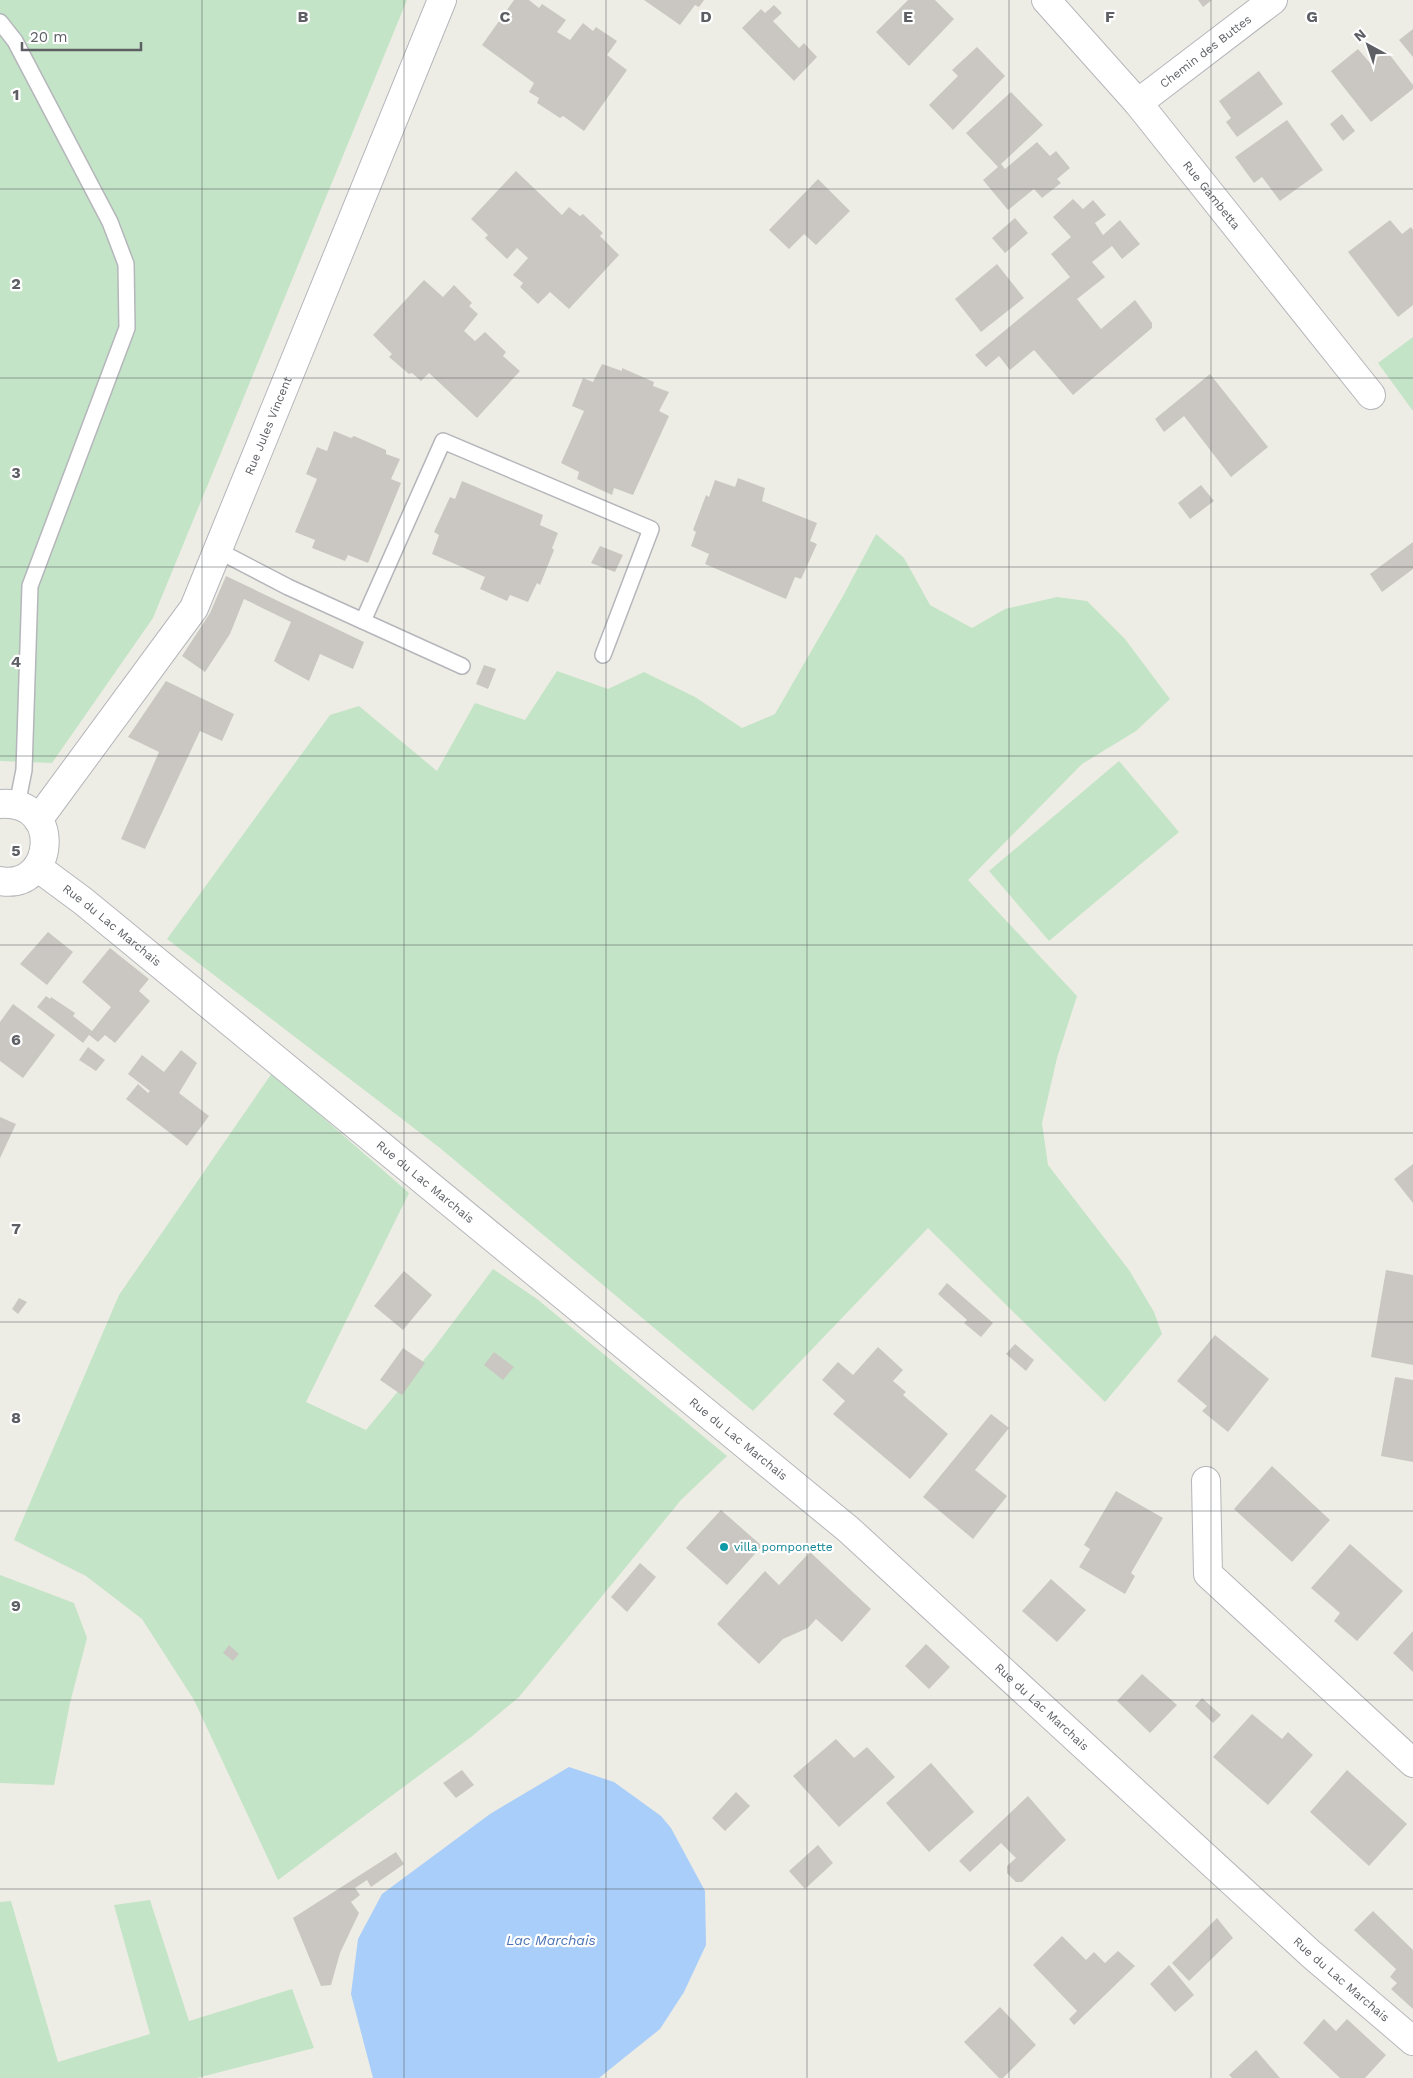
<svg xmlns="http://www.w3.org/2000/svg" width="1413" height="2078" font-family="'Work Sans',sans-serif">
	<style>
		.green { fill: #c3e4c6 }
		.water { fill: #a9cefa }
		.building { fill: #cac7c2 }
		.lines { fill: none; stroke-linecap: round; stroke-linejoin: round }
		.service-casing { stroke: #b5b6bb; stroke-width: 18 }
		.minor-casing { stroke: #b5b6bb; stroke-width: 30 }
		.service { stroke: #fff; stroke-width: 15 }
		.minor { stroke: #fff; stroke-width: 28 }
		.grid { fill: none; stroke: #5d5f64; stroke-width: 1; stroke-opacity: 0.55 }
		.culture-dot { fill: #0f9aa8; stroke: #fff; stroke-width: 2 }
		.labels { text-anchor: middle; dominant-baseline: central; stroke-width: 4.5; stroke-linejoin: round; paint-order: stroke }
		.street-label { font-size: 12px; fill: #5d5f64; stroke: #fff }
		.culture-label { font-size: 12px; fill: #0d838f; stroke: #fff; text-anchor: start }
		.water-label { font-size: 14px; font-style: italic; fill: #4a72b4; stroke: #fff }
		.grid-label { font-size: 16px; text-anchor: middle; font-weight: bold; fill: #5d5f64; stroke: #fff; stroke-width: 4.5; stroke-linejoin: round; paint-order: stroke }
	</style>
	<rect width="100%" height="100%" fill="#eeede5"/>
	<g class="green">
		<path d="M0,0H407L153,618L52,763L0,761Z"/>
		<path d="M1413,337V411L1378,363Z"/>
		<path d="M876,534L904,558L930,605L972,628L1005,609L1057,597L1087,601L1125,639L1170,699L1136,731L1082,764L968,880L1077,996L1057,1058L1042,1123L1048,1165L1129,1270L1154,1312L1162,1334L1105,1402L928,1228L753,1411L440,1148L167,939L330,715L359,706L437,771L475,703L525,720L557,671L608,689L644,672L695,697L742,728L775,714L843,596Z"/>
		<path d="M1119,761L1179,832L1049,941L989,871Z"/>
		<path d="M272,1073L409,1193L306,1402L366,1430L433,1349L493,1269L537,1299L727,1456L681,1500L519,1697L471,1737L278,1880L194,1700L142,1619L86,1576L14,1540L119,1295Z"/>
		<path d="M0,1575L74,1603L87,1638L70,1703L54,1785L0,1783Z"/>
		<path d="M150,1900L189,2021L292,1989L314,2048L197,2078H0V1902L11,1901L58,2062L150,2034L114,1905Z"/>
	</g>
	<path class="water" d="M569,1767L614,1782L661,1816L671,1828L705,1891L706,1945L684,1992L660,2029L599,2078H373L351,1994L358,1939L382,1894L490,1814Z"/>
	<g class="building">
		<path d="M514,0H529L539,8L542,4L566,20L557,32L570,40L583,23L593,31L596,27L617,41L607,55L627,70L584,131L563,116L560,118L537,103L539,98L529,92L534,83L482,45Z"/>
		<path d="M644,0H704L699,7L695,5L680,25Z"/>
		<path d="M908,0H935L954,19L909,66L876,32Z"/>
		<path d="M1198,0H1212L1203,7Z"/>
		<path d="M774,5L782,13L773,21L799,48L804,43L817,57L794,81L742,28L761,9L765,13Z"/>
		<path d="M1413,29V57L1399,40Z"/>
		<path d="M977,47L1005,76L953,130L929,105L958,76L952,70Z"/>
		<path d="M1358,49L1370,63L1386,50L1413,85V89L1371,122L1331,71Z"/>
		<path d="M1259,71L1283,104L1237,137L1226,122L1231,118L1219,101Z"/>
		<path d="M1011,92L1043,125L1001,164L1005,169L1037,142L1050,156L1056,151L1070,168L1057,179L1061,183L1042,198L1034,189L1008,210L983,180L998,167L966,133Z"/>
		<path d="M1342,114L1355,131L1343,141L1330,124Z"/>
		<path d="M1287,120L1323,170L1280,201L1262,177L1254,183L1235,157Z"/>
		<path d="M516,171L562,215L569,207L580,216L583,214L603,233L600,236L619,255L569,309L550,292L538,304L520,287L523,283L513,275L528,258L517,248L507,259L485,238L488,235L471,219Z"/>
		<path d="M818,179L850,211L816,245L804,234L789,249L769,230Z"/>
		<path d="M1073,199L1083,209L1093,200L1106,215L1095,223L1103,235L1120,220L1140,244L1122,259L1112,246L1092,262L1105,277L1077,299L1101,329L1135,300L1152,323V328L1073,395L1034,350L1010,370L999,356L986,367L975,355L1070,277L1051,254L1071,237L1053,217Z"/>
		<path d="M1015,218L1028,233L1005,253L992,238Z"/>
		<path d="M1390,220L1402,234L1411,227L1413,230V305L1398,317L1348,252Z"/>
		<path d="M997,264L1024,298L981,332L955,299Z"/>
		<path d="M424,280L443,297L454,285L472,303L469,306L478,314L464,331L475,341L485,332L506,352L503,356L520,371L477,418L429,373L421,381L412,373L409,374L389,357L392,354L373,335Z"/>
		<path d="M602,364L622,371V368L654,382L653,386L669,392L659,411L669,416L633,495L614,488L612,495L577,479L579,472L561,463L584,411L572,406L583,378L593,382Z"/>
		<path d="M1210,374L1268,447L1231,477L1184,416L1164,432L1155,419Z"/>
		<path d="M334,431L351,438L354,436L386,450V454L400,459L391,479L401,483L368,563L348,555L345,561L312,548L315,540L295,532L317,479L306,474L317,447L327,451Z"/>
		<path d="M738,478L765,488L762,501L817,523L810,541L817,544L801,579L795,577L786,599L705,564L709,554L691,546L696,532L693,530L706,495L709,497L715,480L735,487Z"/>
		<path d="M462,481L543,515L540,525L558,533L552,548L554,550L540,585L537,583L528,602L510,595L507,601L480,589L485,577L432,554L439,535L434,532L450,497L455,499Z"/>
		<path d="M1201,485L1214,501L1190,519L1178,503Z"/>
		<path d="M1413,542V569L1382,592L1370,574Z"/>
		<path d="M600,546L623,555L615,572L591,563Z"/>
		<path d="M226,576L364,642L353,669L320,654L309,681L280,665L274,661L291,622L244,599L230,634L205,672L182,656L210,613Z"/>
		<path d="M484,665L496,669L488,689L476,684Z"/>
		<path d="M166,681L234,714L222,741L200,731L145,849L121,839L159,752L128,737Z"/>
		<path d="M48,932L73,952L47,985L20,964Z"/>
		<path d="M110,948L149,979L139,991L150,1001L115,1043L105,1035L98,1042L89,1035L83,1043L37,1007L46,996L50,999L51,997L75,1013L73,1016L92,1031L111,1007L82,982Z"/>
		<path d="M13,1004L55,1035L23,1078L0,1061V1022Z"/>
		<path d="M88,1047L105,1060L96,1071L79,1060Z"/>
		<path d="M181,1050L197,1063L179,1093L209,1116L187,1146L126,1099L138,1084L148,1093L150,1091L128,1074L142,1055L164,1072Z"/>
		<path d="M0,1117L16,1124L0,1158Z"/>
		<path d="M1413,1164V1203L1394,1179Z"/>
		<path d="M1386,1270L1413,1275V1365L1371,1357Z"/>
		<path d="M404,1271L432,1295L403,1330L374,1306Z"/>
		<path d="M947,1283L993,1323L981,1337L964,1323L967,1320L938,1294Z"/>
		<path d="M19,1298L27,1302L18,1314L12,1309Z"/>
		<path d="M1215,1335L1269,1379L1228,1432L1202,1411L1207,1406L1177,1381Z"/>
		<path d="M1015,1344L1034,1360L1026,1371L1006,1354Z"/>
		<path d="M878,1347L903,1370L893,1381L906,1392L903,1395L948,1434L910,1479L833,1414L845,1401L822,1380L838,1362L853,1375Z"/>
		<path d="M403,1348L425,1363L402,1395L380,1380Z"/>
		<path d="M494,1352L514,1367L503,1380L484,1365Z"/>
		<path d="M1395,1377L1413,1380V1462L1381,1456Z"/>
		<path d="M991,1414L1009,1428L975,1470L1007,1496L973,1539L923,1497Z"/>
		<path d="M1272,1466L1330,1520L1292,1562L1234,1509Z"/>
		<path d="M1116,1491L1163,1518L1131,1573L1135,1576L1125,1594L1079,1567L1090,1549L1084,1545Z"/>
		<path d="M721,1510L762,1546L727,1585L686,1548Z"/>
		<path d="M1350,1544L1403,1591L1357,1641L1334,1621L1340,1613L1311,1588Z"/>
		<path d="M810,1552L871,1609L842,1642L816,1619L808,1628L783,1639L759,1664L717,1624L765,1571L779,1585Z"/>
		<path d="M640,1563L656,1577L627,1612L611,1597Z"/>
		<path d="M1051,1579L1086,1610L1057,1642L1022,1611Z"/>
		<path d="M1413,1631V1672L1393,1653Z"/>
		<path d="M926,1644L950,1667L929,1689L905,1666Z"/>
		<path d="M229,1645L239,1654L233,1661L223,1653Z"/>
		<path d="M1142,1674L1177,1705L1150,1733L1117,1701Z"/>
		<path d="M1202,1698L1221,1715L1213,1723L1195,1706Z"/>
		<path d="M1252,1714L1282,1739L1288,1732L1313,1755L1268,1805L1213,1757Z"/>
		<path d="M836,1739L854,1758L867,1747L895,1777L839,1827L793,1776Z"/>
		<path d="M931,1763L974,1812L929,1852L886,1803Z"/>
		<path d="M462,1770L474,1785L456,1798L443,1783Z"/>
		<path d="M1347,1770L1407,1824L1369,1866L1310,1812Z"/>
		<path d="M736,1792L750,1806L725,1831L712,1818Z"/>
		<path d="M1028,1796L1066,1840L1022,1882H1016L1007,1873V1866L1016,1858L1001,1843L970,1872L959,1861Z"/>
		<path d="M818,1845L833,1863L805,1889L789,1871Z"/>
		<path d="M396,1852L404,1864L371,1887L367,1880L355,1888L360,1895L351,1902L359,1913L340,1953L331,1985L321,1986L293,1918Z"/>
		<path d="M1373,1911L1413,1950V2009L1391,1989L1397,1983L1390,1977L1396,1969L1354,1930Z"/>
		<path d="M1217,1918L1233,1938L1189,1981L1172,1963Z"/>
		<path d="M1062,1936L1086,1960L1094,1952L1105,1963L1118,1951L1135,1966L1074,2025L1069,2019L1077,2011L1033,1965Z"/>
		<path d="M1169,1965L1194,1995L1175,2012L1150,1984Z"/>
		<path d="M1000,2007L1036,2045L1003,2078H999L964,2042Z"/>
		<path d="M1324,2019L1336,2031L1347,2019L1386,2055L1365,2078H1340L1303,2043Z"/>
		<path d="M1256,2050L1280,2078H1232L1229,2075Z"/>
	</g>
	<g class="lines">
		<defs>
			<g id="service">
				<path d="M0,22L15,41L110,222L126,264L127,328L30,586L24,770L17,805"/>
				<path d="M217,550L288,587L462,666"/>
				<path d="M363,621L443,441L651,529L603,655"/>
			</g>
			<g id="minor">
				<path id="s1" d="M1046,0L1138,103L1371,395"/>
				<path id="s2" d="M1138,103L1273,0"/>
				<path d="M0,804C64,799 55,891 0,881"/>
				<path id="s3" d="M38,820L194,608L442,0"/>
				<path id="s4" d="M37,867L83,901L848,1529L1311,1954L1413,2041"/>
				<path d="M1206,1481L1208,1574L1413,1763"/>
			</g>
		</defs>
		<use href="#service" class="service-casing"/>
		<use href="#minor" class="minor-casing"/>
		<use href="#service" class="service"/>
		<use href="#minor" class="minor"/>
	</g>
	<path class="grid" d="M202,0V2078M404,0V2078M606,0V2078M807,0V2078M1009,0V2078M1211,0V2078M0,189H1413M0,378H1413M0,567H1413M0,756H1413M0,945H1413M0,1133H1413M0,1322H1413M0,1511H1413M0,1700H1413M0,1889H1413"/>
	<circle class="culture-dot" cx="724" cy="1547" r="5"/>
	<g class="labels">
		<g class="street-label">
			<text stroke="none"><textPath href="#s2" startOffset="85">Chemin des Buttes</textPath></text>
			<text stroke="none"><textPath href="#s1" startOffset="256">Rue Gambetta</textPath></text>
			<text stroke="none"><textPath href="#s3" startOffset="460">Rue Jules Vincent</textPath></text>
			<text stroke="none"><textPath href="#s4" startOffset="95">Rue du Lac Marchais</textPath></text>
			<text stroke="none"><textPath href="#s4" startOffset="500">Rue du Lac Marchais</textPath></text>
			<text stroke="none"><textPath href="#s4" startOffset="905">Rue du Lac Marchais</textPath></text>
			<text stroke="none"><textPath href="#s4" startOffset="1310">Rue du Lac Marchais</textPath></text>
			<text stroke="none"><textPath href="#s4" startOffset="1715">Rue du Lac Marchais</textPath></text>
		</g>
		<g class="culture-label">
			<text x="734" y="1547">villa pomponette</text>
		</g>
		<g class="water-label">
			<text x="551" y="1940">Lac Marchais</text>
		</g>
	</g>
	<g class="grid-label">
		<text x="303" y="22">B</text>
		<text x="505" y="22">C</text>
		<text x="706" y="22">D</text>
		<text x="908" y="22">E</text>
		<text x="1110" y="22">F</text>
		<text x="1312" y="22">G</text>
		<text x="16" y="100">1</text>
		<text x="16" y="289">2</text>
		<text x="16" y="478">3</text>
		<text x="16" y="667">4</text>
		<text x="16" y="856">5</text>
		<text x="16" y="1045">6</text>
		<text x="16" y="1234">7</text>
		<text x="16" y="1423">8</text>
		<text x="16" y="1611">9</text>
	</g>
	<g transform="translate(1368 45) rotate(320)" stroke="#ffffff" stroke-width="4" paint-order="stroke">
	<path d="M0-4L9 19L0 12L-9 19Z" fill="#5d5f64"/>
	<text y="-8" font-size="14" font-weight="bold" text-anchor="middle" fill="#5d5f64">N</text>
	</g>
	<path d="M22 42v8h119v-8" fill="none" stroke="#5d5f64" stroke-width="2.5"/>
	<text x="30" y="42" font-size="15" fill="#5d5f64" stroke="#ffffff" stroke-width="4" paint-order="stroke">20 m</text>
</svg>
